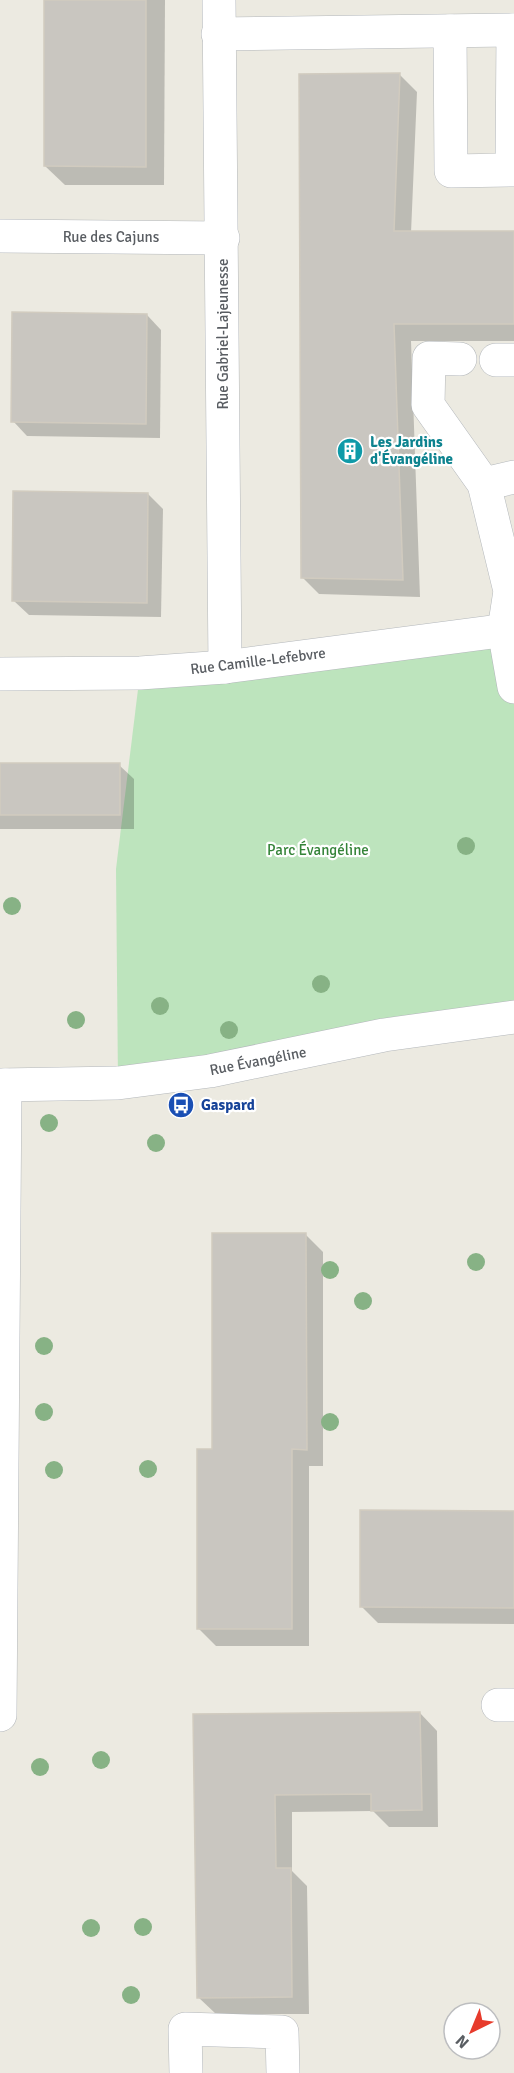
<svg xmlns="http://www.w3.org/2000/svg" width="514" height="2073" font-family="Signika,sans-serif">
	<style>
		.green { fill: #bde4bd }
		.shadow { fill: #0003 }
		.building { fill: #c9c6c0; stroke: #d1cbbf; stroke-width: 1.5 }
		.lines { fill: none; stroke-linecap: round; stroke-linejoin: round }
		.minor-casing { stroke: #b3b7bb; stroke-width: 34 }
		.minor { stroke: #fff; stroke-width: 33 }
		.tree { fill: #87b285 }
		.labels { text-anchor: middle; dominant-baseline: central; stroke-width: 4.5; stroke-linejoin: round; paint-order: stroke }
		.street-label { font-size: 15px; fill: #595d62; stroke: #fff }
		.culture-label { font-size: 15px; font-weight: bold; fill: #0d838f; stroke: #fff; text-anchor: start }
		.park-label { font-size: 15px; fill: #358439; stroke: #fff }
		.transit-label { font-size: 15px; font-weight: bold; fill: #164399; stroke: #fff; text-anchor: start }
	</style>
	<rect width="100%" height="100%" fill="#eceae1"/>
	<path class="green" d="M504,630L514,687V1017L118,1083L116,869L140,673Z"/>
	<g class="shadow">
		<path d="M46,0H165L164,185H65L45,166Z"/>
		<path d="M400,75L417,92L411,233H514V341H411L420,597L319,594L302,577Z"/>
		<path d="M147,315L161,330L160,438L27,436L13,421Z"/>
		<path d="M148,494L163,509L161,617L29,615L14,601Z"/>
		<path d="M0,765H119L134,779V829H0Z"/>
		<path d="M306,1235L323,1252V1466H309V1646H216L199,1629Z"/>
		<path d="M514,1513V1624L378,1623L361,1606Z"/>
		<path d="M420,1713L437,1731L438,1827H389L373,1811L292,1812V1871L307,1886L309,2014H216L198,1997L195,1716Z"/>
	</g>
	<g class="building">
		<path d="M44,0H146V167L44,166Z"/>
		<path d="M400,73L394,231H514V324H394L403,580L301,578L299,74Z"/>
		<path d="M12,312L147,314L146,424L11,422Z"/>
		<path d="M13,491L148,493L147,603L12,601Z"/>
		<rect x="0" y="763" width="120" height="52"/>
		<path d="M212,1233H306L307,1450L292,1449V1629H197V1449H212Z"/>
		<path d="M360,1510L514,1511V1608L360,1607Z"/>
		<path d="M420,1712L422,1810L371,1811V1794L275,1795L276,1868H291L292,1997L197,1998L193,1714Z"/>
	</g>
	<g class="lines">
		<defs>
			<g id="minor">
				<path d="M219,0L225,667"/>
				<path d="M450,31L451,171L512,170L513,30"/>
				<path d="M218,34L514,30"/>
				<path d="M0,236L223,238"/>
				<path d="M460,359L429,358L428,405L484,484L510,591L504,630L514,687"/>
				<path d="M496,360H514"/>
				<path d="M484,484L514,477"/>
				<path d="M0,674L140,673L225,667L514,629"/>
				<path d="M0,1085L118,1083L210,1071L384,1035L514,1017"/>
				<path d="M498,1705H514"/>
				<path d="M0,1715L5,1085"/>
				<path d="M186,2073L185,2029L282,2032L283,2073"/>
			</g>
		</defs>
		<use href="#minor" class="minor-casing"/>
		<use href="#minor" class="minor"/>
	</g>
	<g class="tree">
		<circle cx="466" cy="846" r="9"/>
		<circle cx="12" cy="906" r="9"/>
		<circle cx="321" cy="984" r="9"/>
		<circle cx="160" cy="1006" r="9"/>
		<circle cx="76" cy="1020" r="9"/>
		<circle cx="229" cy="1030" r="9"/>
		<circle cx="49" cy="1123" r="9"/>
		<circle cx="156" cy="1143" r="9"/>
		<circle cx="476" cy="1262" r="9"/>
		<circle cx="330" cy="1270" r="9"/>
		<circle cx="363" cy="1301" r="9"/>
		<circle cx="44" cy="1346" r="9"/>
		<circle cx="44" cy="1412" r="9"/>
		<circle cx="330" cy="1422" r="9"/>
		<circle cx="148" cy="1469" r="9"/>
		<circle cx="54" cy="1470" r="9"/>
		<circle cx="101" cy="1760" r="9"/>
		<circle cx="40" cy="1767" r="9"/>
		<circle cx="143" cy="1927" r="9"/>
		<circle cx="91" cy="1928" r="9"/>
		<circle cx="131" cy="1995" r="9"/>
	</g>
	<defs>
		<symbol id="building-disc" viewBox="-11 -11 22 22"><circle r="9.5" fill="#0f9aa8" stroke="#fff"/><path d="M-4-6H4V6H1V3H-1V6H-4ZM-2.5-4.3h1.7v1.8h-1.7ZM.8-4.3h1.7v1.8H.8ZM-2.5-1h1.7V.8h-1.7ZM.8-1h1.7V.8H.8Z" fill="#fff"/></symbol>
		<symbol id="bus-disc" viewBox="-11 -11 22 22"><circle r="9.5" fill="#1a4fb4" stroke="#fff"/><path d="M-5-6H5V4H4V6H2V4H-2V6H-4V4H-5ZM-3.5-4V0h7V-4ZM-3.5 1.2v1.5H-2V1.2ZM2 1.2v1.5H3.5V1.2Z" fill="#fff"/></symbol>
	</defs>
	<g fill-rule="evenodd">
		<use href="#building-disc" x="335" y="436" width="30" height="30"/>
		<use href="#bus-disc" x="166" y="1090" width="30" height="30"/>
	</g>
	<g class="labels">
		<g class="street-label">
			<text x="111" y="237">Rue des Cajuns</text>
			<text transform="translate(223 334) rotate(-90)">Rue Gabriel-Lajeunesse</text>
			<text transform="translate(258 661) rotate(-7)">Rue Camille-Lefebvre</text>
			<text transform="translate(258 1061) rotate(-11)">Rue Évangéline</text>
		</g>
		<g class="culture-label">
			<text x="370" y="442">Les Jardins<tspan x="370" dy="17">d'Évangéline</tspan></text>
		</g>
		<g class="park-label">
			<text x="318" y="850">Parc Évangéline</text>
		</g>
		<g class="transit-label">
			<text x="201" y="1105">Gaspard</text>
		</g>
	</g>
	<g transform="translate(472 2031) rotate(223)"><circle r="28" fill="#ffffff" stroke="#bdbec0" stroke-width="1.5"/>
	<path d="M0-4.5L10 22L0 15L-10 22Z" fill="#e73b2c"/>
	<text y="-9" font-size="16" font-weight="bold" text-anchor="middle" fill="#595d62">N</text>
	</g>
</svg>
